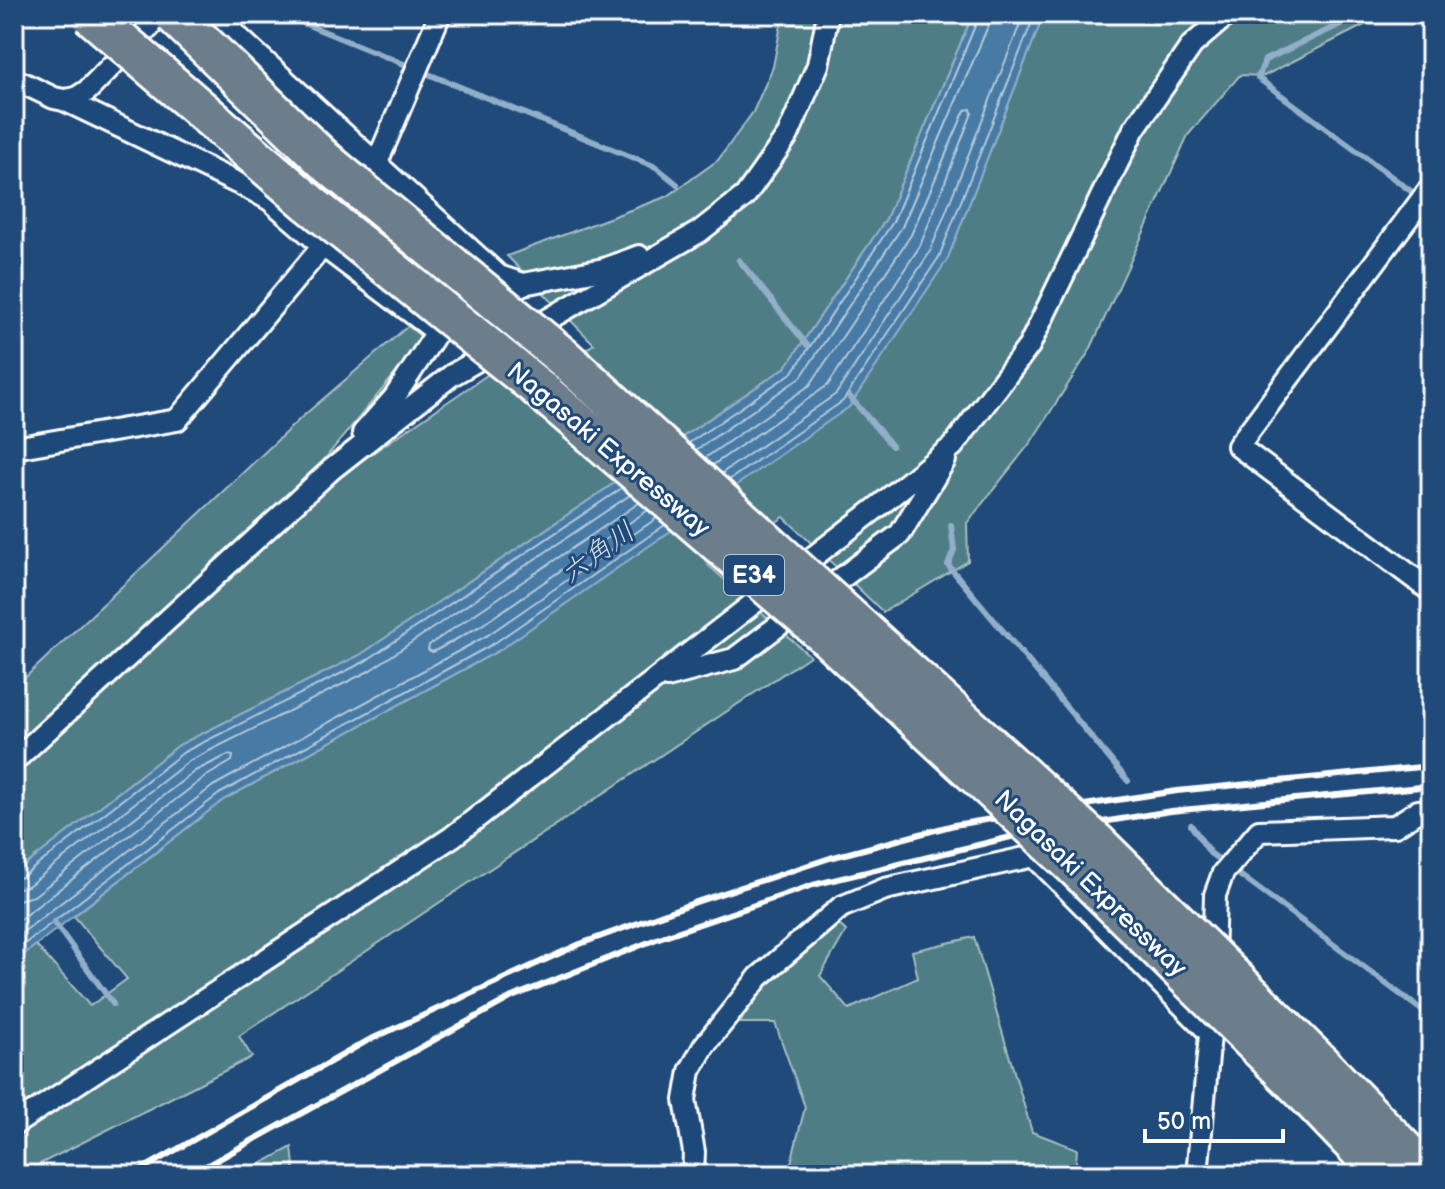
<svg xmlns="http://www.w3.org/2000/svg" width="1445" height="1189" font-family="'Balsamiq Sans','Klee One',sans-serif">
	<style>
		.green { fill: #507d86; stroke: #a8bec2; stroke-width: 2 }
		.water { fill: #477aa4; stroke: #91afc8; stroke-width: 2 }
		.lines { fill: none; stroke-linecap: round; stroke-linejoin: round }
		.shore { stroke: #b5cadb; stroke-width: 2 }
		.stream { stroke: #91afc8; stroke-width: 6 }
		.minor-casing { stroke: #fff; stroke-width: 26 }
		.minor { stroke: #1f4a7a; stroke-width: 20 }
		.rail { stroke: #fff; stroke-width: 6 }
		.motorway-bridge-casing { stroke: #fff; stroke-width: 44; stroke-linecap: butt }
		.motorway-bridge { stroke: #6c7d8b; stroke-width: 38 }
		.labels { text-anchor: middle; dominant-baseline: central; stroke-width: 6; stroke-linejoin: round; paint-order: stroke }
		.shield { fill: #1f4a7a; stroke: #bcc9d7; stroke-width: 2 }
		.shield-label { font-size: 24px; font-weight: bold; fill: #fff }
		.street-label { font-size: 26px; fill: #fff; stroke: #1f4a7a }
		.water-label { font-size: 28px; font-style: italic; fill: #d1dee8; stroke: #1f4a7a }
	</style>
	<rect width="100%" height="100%" fill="#1f4a7a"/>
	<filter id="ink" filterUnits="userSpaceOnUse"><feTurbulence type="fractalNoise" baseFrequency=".0125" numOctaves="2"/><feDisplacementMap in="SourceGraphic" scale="16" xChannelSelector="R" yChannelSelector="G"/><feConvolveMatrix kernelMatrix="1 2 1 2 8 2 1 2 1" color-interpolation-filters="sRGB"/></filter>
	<g filter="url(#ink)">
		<g class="green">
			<path d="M783,14H973L886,219L786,367L360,655L179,745L14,874V688L302,417L408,326L424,339L317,468L333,480L490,373L512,394L594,344L507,256L668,196L718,160L753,112L773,67Z"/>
			<path d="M1044,14H1386L1264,76L1240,75L1188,135L1090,350L1031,442L967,523L968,561L883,612L784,517L708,565L810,656L239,1036L252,1057L18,1175L14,1170V962L36,945L90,1006L127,979L74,916L223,800L498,651L947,260Z"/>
			<path d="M834,920L846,931L820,976L849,1009L918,978L912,951L974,937L1032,1132L1077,1149L1075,1175H788L805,1107L775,1023H740L768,976Z"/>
			<path d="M292,1147L295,1175H240Z"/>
		</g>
		<path class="water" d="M973,14H1044L947,260L849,407L498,651L223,800L14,962V874L179,745L360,655L786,367L886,219Z"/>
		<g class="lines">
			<g class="shore">
				<path d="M689,443L793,372L893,222L980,14"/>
				<path d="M696,450L801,377L902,227L989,24L990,14"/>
				<path d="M705,458L810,385L911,235L965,110L971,109L972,113L920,246L828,385L713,465"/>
				<path d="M722,473L836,394L930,252L1024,14"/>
				<path d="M729,480L843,401L939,257L1035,14"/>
				<path d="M639,503L429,645L428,650L433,652L482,625L648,510"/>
				<path d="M14,879L22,877L184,752L364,662L622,488"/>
				<path d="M14,889L28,886L189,761L369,671L630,495"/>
				<path d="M14,901L34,896L195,771L228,755L233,756L232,761L205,777L14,924"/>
				<path d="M14,939L213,786L488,635L657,518"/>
				<path d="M14,952L219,794L493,644L665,525"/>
			</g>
			<g class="stream">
				<path d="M281,14L656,167L677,184"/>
				<path d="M1362,14L1265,60L1258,78L1431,206"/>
				<path d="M739,260L807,345"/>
				<path d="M850,397L892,446"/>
				<path d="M951,525L954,550L948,565L1128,781"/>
				<path d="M1191,825L1210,853L1431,1017"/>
				<path d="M54,922L113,1004"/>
			</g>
			<defs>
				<g id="minor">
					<path d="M213,14L499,276L523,284"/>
					<path d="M14,79L54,98L64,100L254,191L270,200L323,246L177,420L14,448"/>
					<path d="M64,100L76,98L87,91L162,14"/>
					<path d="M376,165L440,14"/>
					<path d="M1431,187L1238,446L1431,591"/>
					<path d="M323,246L437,332"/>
					<path d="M363,433L394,398L437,332L523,284L604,269L639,256"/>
					<path d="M667,677L734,659L900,534L945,460"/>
					<path d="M14,761L332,469L452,375L699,232L745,196L788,135L818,65L828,14"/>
					<path d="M1213,960L1215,895L1223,873L1259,831L1395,826L1418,811L1431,810"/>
					<path d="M14,1125L452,837L879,506L953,446L1029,346L1134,129L1192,45L1228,14"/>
					<path d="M693,1175L694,1152L685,1100L690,1071L704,1046L759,977L841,907L885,889L1034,856L1211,1034"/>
					<path d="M1197,1175L1211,1024"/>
				</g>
			</defs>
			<use href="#minor" class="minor-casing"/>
			<use href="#minor" class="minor"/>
			<g class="rail">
				<path d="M132,1175L367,1041L580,944L696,902L830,858L954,825L998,818L1177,791L1431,766"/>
				<path d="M190,1175L512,997L659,938L813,885L1015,836L1171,811L1431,786"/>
			</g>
			<defs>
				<g id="motorway-bridge">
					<path d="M90,14L309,203L537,387L826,636L1072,864L1300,1088L1383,1175"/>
					<path d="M173,14L324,160L564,358L1096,842L1320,1063L1429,1175"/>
				</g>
			</defs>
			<use href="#motorway-bridge" class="motorway-bridge-casing"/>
			<use href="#motorway-bridge" class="motorway-bridge"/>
		</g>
	</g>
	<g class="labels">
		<rect class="shield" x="724" y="555" width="60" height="40" rx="6"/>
		<g class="shield-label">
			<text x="754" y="575">E34</text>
		</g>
		<g class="street-label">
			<text transform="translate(608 450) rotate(40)">Nagasaki Expressway</text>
			<text transform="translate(1090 884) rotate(44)">Nagasaki Expressway</text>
		</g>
		<g class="water-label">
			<text transform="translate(598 553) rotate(-36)">六角川</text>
		</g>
	</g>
	<rect width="1445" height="1189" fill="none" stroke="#1f4a7a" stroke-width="48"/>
	<rect x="24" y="24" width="1397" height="1141" fill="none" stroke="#fff" stroke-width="3" filter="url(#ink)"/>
	<path d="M1145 1129v12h138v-12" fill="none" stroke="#ffffff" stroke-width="4"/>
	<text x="1157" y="1129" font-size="24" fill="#ffffff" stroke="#1f4a7a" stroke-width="6" paint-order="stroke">50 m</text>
</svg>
